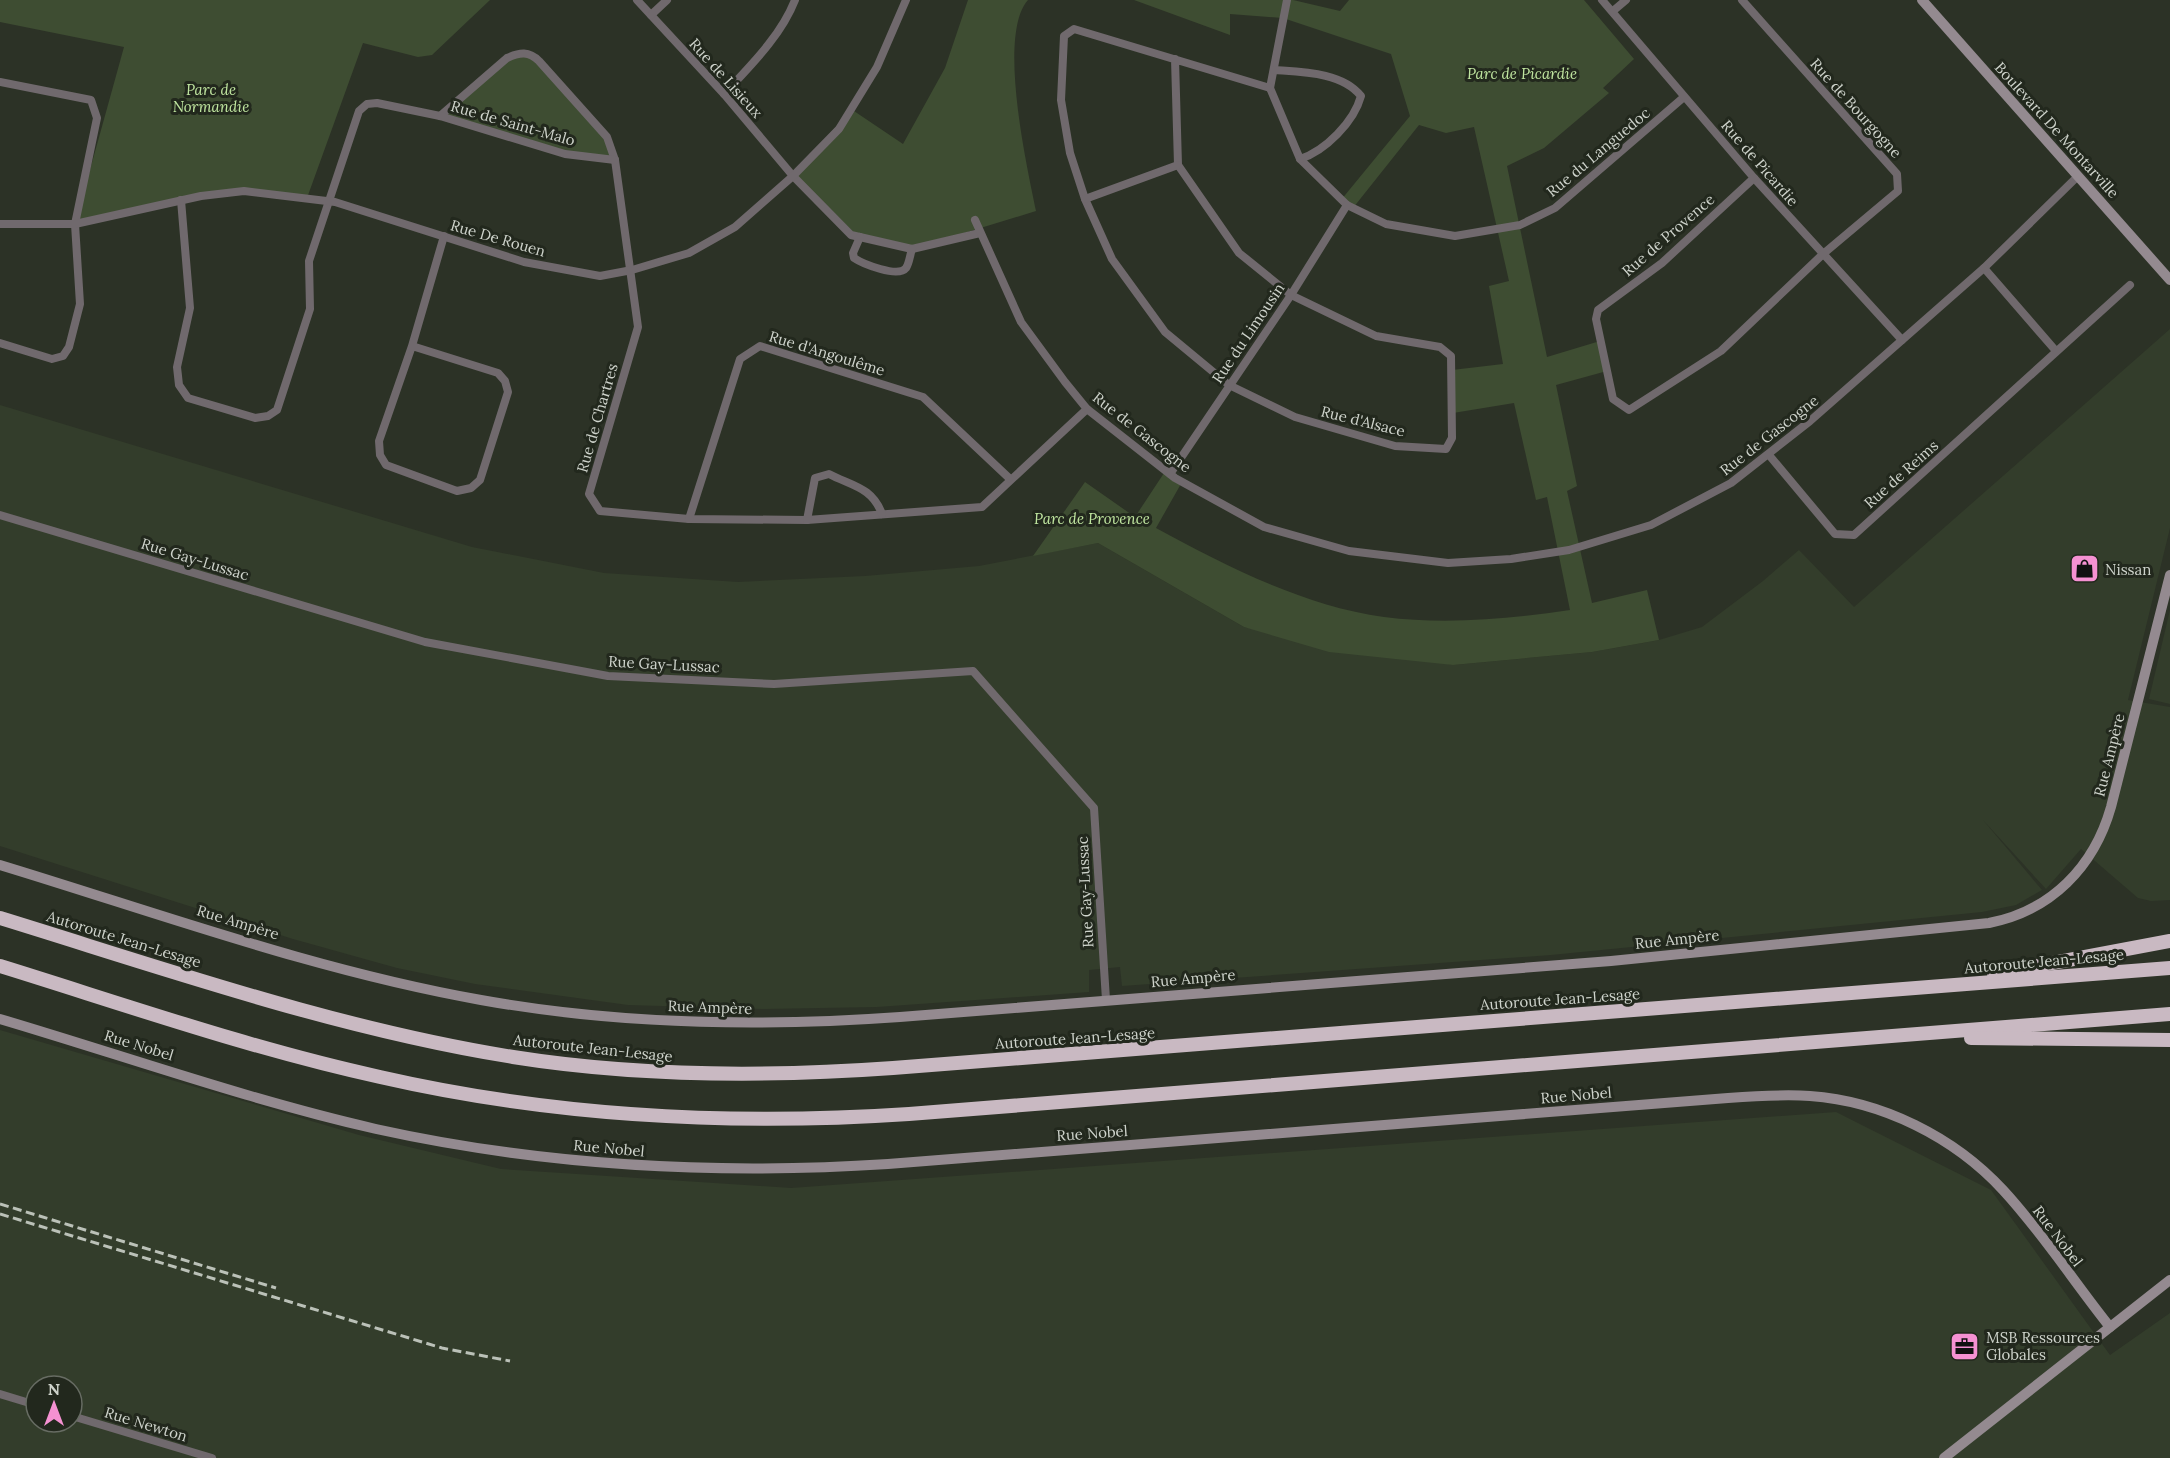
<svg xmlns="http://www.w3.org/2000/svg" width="2170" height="1458" font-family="Lora,serif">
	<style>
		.built { fill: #333d2b; fill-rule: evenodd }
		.green { fill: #3e4d32 }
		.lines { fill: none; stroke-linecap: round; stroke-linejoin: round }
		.street { stroke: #70696d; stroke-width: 8 }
		.secondary { stroke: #948a90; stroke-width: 10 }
		.highway { stroke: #c9b9c2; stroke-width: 14 }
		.rail { stroke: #bbc1b8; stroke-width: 3; stroke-dasharray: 9 4.5; stroke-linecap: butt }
		.labels { text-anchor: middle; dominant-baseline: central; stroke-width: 6; stroke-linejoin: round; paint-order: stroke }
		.park-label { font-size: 15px; font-style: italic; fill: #c0e6a0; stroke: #22281d }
		.street-label { font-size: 15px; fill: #ced3cb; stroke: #22281d }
		.poi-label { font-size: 15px; fill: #ced3cb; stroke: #22281d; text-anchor: start }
	</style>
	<rect width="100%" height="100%" fill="#2c3226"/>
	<g class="built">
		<path d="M2170,329V528L2128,700L2170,707V900L2151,901L2138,898L2081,849L2046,889L1983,820L2042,890L2016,905L1982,912L1551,955L1122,986L1120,967L1089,970V992L877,1007L763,1009L628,1005L475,984L397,968L293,939L0,846V405L472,547L604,573L738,582L865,576L979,566L1098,543L1244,627L1453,665L1592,652L1659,640L1702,627L1763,581L1799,550L1854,607Z"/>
		<path d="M2170,610V704L2149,699Z"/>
		<path d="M0,1030L359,1135L501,1169L791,1188L1836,1112L1991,1190L2110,1355L2170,1313V1458H0ZM36,1386H72V1422H36Z"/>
	</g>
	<g class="green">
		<path d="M0,0H490L432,55L418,57L363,43L307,198L244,191L75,224L124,47L0,22Z"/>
		<path d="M968,0H1028C997,35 1027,166 1036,211L912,249L851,235L793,176L851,109L903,144L945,68Z"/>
		<path d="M1134,0H1293L1340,11L1349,0H1584L1634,59L1603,88L1609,93L1544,148L1507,166L1547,357L1600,341L1607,371L1556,385L1577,486L1567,491L1592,603L1647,590L1659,640L1592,652L1453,665L1329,652L1244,627L1098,543L1033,556L1085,482L1135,517L1166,470L1182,482L1156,528C1226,566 1304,606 1384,617C1445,625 1510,619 1570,610L1547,497L1536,500L1514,403L1453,413L1452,370L1503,364L1489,286L1509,281L1474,127L1446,133L1419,125L1353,208L1341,200L1410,116L1391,54L1283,18L1230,14V35Z"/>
		<path d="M533,55L607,137L615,160L565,154L440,116L507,58Z"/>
	</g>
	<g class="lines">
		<g class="street">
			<path d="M637,0L724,94L793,176L851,235L912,249L980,233"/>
			<path d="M1287,0L1270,88L1300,159L1347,205L1386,224L1455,236L1520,225L1555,208L1684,97"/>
			<path d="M1602,0L1754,178L1902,340"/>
			<path d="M1742,0L1897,174L1898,191L1823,254L1721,351L1629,410L1613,399L1596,319L1598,310L1662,263L1754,178"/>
			<path d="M1613,11L1626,0"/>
			<path d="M651,15L667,0"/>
			<path d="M1175,59L1178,165L1239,253L1291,295L1376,336L1440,347L1451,356L1452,438L1446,449L1395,446L1295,417L1229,385L1165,332L1112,259L1085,199L1070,153L1061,100L1064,36L1074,29L1270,88"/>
			<path d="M1274,70C1302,72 1342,72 1361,96C1354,122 1325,151 1300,159"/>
			<path d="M0,82L91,100L97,118L75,224L80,304L69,347L63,356L52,359L0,343"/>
			<path d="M724,94C750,66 781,36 795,0"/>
			<path d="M440,116L507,58C520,52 529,51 539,61L607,137L615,160L638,327L589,494L600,511L689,519L807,520L982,507L1087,409"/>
			<path d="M1085,199L1178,165"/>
			<path d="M181,200L190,308L177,367L179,385L188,398L255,418L268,416L277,410L310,309L309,261L359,111L367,104L377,103L440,116L565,154L615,160"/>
			<path d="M975,220L1021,322L1065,382L1087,409L1175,478L1264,527L1349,551L1448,563L1511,559L1569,550L1651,525L1731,483L1810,421L1984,268L2078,176"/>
			<path d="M0,224H75L201,196L244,191L335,202L524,262L600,276L632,270L689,253L735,227L793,176L839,129L877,67L906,0"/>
			<path d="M860,237L853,253L854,258C863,264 898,278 906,268C909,264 910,255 912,249"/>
			<path d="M1984,268L2056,351"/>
			<path d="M412,346L498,373L505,381L508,392L480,480L471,488L457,491L386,465L380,455L379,441L412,346L444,236"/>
			<path d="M1769,455L1835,534L1854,535L2130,285"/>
			<path d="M1170,474L1291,295L1347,205"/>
			<path d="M0,515L425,642L608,676L774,684L973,671L1094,808L1106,1000"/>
			<path d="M689,519L740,359L760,346L923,397L1009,478"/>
			<path d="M807,520L815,478L829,474C852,486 872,487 882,514"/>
			<path d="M0,1394L36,1405"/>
			<path d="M72,1416L212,1458"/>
		</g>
		<g class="secondary">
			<path d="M1922,0L2170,280"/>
			<path d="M0,865C158,913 317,971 481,1000C620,1025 760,1027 900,1017L1611,961L1989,923C2051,911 2094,867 2111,807L2170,575"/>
			<path d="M0,1019C125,1056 249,1100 376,1129C544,1166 717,1175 888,1164L1728,1098C1755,1096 1783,1094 1810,1096C1882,1101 1954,1137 2003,1190C2042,1232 2074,1282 2110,1327"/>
			<path d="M1944,1458L2170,1280"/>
		</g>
		<g class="highway">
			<path d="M0,918C169,970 338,1029 513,1057C639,1077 767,1077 893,1068L2170,968"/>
			<path d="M0,966C126,1005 252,1049 380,1077C555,1117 730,1126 909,1114L2170,1014"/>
			<path d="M1994,974L2170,941"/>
			<path d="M1971,1038L2170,1040"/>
		</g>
		<g class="rail">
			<path d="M0,1204L276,1288"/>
			<path d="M0,1214L442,1348L510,1361"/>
		</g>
	</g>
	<defs>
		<symbol id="shop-square" viewBox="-11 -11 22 22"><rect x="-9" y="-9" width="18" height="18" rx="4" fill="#f591d2" stroke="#22281d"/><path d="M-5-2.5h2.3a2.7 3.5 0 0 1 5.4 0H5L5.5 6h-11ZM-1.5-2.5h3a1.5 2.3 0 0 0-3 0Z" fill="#111"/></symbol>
		<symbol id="office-square" viewBox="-11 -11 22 22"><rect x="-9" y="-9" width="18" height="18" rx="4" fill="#f591d2" stroke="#22281d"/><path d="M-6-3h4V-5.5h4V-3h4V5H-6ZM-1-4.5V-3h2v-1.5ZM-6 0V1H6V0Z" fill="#111"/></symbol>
	</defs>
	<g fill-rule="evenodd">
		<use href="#shop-square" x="2068" y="552" width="33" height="33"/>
		<use href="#office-square" x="1948" y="1330" width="33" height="33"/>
	</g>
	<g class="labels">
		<g class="park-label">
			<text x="1522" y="73">Parc de Picardie</text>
			<text x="211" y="89">Parc de<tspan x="211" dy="17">Normandie</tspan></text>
			<text x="1092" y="518">Parc de Provence</text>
		</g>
		<g class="street-label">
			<text transform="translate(726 78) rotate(48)">Rue de Lisieux</text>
			<text transform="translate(1856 108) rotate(48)">Rue de Bourgogne</text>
			<text transform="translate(513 123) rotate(16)">Rue de Saint-Malo</text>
			<text transform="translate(2057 130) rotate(48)">Boulevard De Montarville</text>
			<text transform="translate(1598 152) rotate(-40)">Rue du Languedoc</text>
			<text transform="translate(1760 163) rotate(49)">Rue de Picardie</text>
			<text transform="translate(1668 235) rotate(-41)">Rue de Provence</text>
			<text transform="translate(498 238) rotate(16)">Rue De Rouen</text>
			<text transform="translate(1248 333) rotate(-56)">Rue du Limousin</text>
			<text transform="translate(827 353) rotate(17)">Rue d'Angoulême</text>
			<text transform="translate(597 418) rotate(-74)">Rue de Chartres</text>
			<text transform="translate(1363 421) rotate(14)">Rue d'Alsace</text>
			<text transform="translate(1142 432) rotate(38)">Rue de Gascogne</text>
			<text transform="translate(1769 435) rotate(-38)">Rue de Gascogne</text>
			<text transform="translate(1901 474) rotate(-42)">Rue de Reims</text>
			<text transform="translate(195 559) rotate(17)">Rue Gay-Lussac</text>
			<text transform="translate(664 664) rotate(3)">Rue Gay-Lussac</text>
			<text transform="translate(2109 755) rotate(-76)">Rue Ampère</text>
			<text transform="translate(1085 892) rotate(-93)">Rue Gay-Lussac</text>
			<text transform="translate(238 922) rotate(17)">Rue Ampère</text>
			<text transform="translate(124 939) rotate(17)">Autoroute Jean-Lesage</text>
			<text transform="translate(1677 939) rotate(-6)">Rue Ampère</text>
			<text transform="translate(2044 961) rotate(-5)">Autoroute Jean-Lesage</text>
			<text transform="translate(1193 978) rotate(-5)">Rue Ampère</text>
			<text transform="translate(1560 999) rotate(-4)">Autoroute Jean-Lesage</text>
			<text transform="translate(710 1007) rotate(2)">Rue Ampère</text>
			<text transform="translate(1075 1038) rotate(-4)">Autoroute Jean-Lesage</text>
			<text transform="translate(139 1045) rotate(17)">Rue Nobel</text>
			<text transform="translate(593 1048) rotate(6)">Autoroute Jean-Lesage</text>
			<text transform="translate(1576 1095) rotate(-5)">Rue Nobel</text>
			<text transform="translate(1092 1133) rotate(-4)">Rue Nobel</text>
			<text transform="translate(609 1148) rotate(5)">Rue Nobel</text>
			<text transform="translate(2058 1236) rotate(53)">Rue Nobel</text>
			<text transform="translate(146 1424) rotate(17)">Rue Newton</text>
		</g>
		<g class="poi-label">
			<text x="2105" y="569">Nissan</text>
			<text x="1986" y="1337">MSB Ressources<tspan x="1986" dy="17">Globales</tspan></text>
		</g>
	</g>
	<g transform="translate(54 1404)"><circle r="28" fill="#22281d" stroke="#676c63" stroke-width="1.5"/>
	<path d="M0-4.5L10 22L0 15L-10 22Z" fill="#f591d2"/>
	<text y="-9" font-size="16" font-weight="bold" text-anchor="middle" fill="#ced3cb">N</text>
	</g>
</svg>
